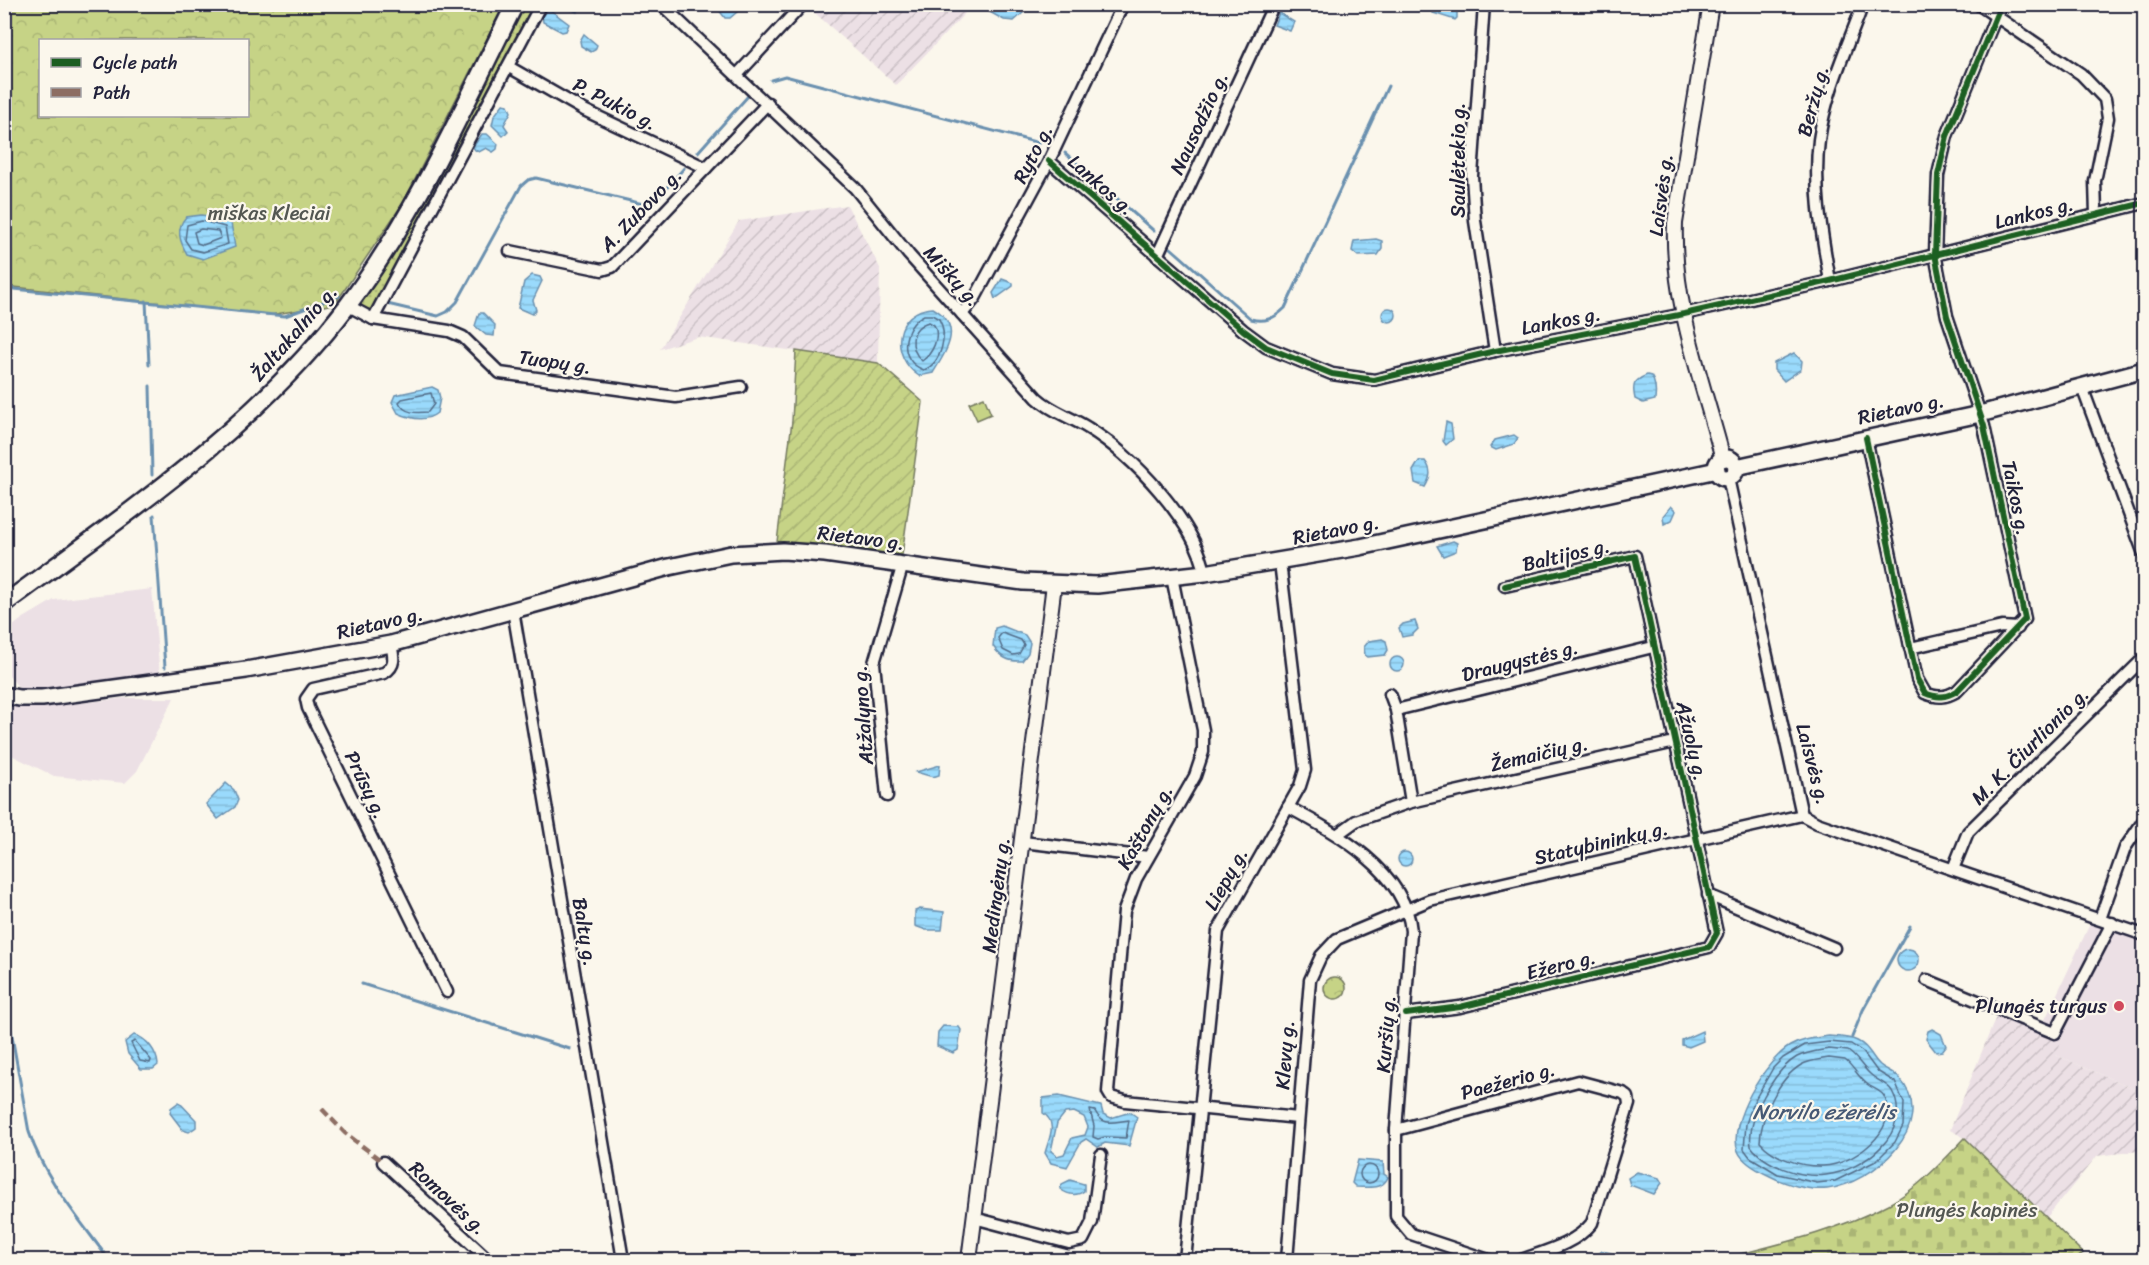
<svg xmlns="http://www.w3.org/2000/svg" width="2149" height="1265" font-family="Sriracha,sans-serif">
	<style>
		.built { fill: #ece0e5 }
		.industrial { fill: url(#industrial-furrows) }
		.grass { fill: url(#grass-dots); stroke: #747a60; stroke-width: 1.5 }
		.forest { fill: url(#forest-crowns); stroke: #747a60; stroke-width: 1.5; fill-rule: evenodd }
		.cemetery { fill: url(#cemetery-stones); stroke: #747a60; stroke-width: 1.5 }
		.garden { fill: url(#garden-furrows); stroke: #747a60; stroke-width: 1.5 }
		.pitch { fill: #c6d386; stroke: #747a60; stroke-width: 1.5 }
		.water { fill: url(#water-rules); stroke: #6a90af; stroke-width: 1.5; fill-rule: evenodd }
		.lines { fill: none; stroke-linecap: round; stroke-linejoin: round }
		.shore { stroke: #526c88; stroke-width: 1.5 }
		.stream { stroke: #6a90af; stroke-width: 3 }
		.minor-casing { stroke: #22223b; stroke-width: 15 }
		.tertiary-casing { stroke: #22223b; stroke-width: 18 }
		.secondary-casing { stroke: #22223b; stroke-width: 20 }
		.primary-casing { stroke: #22223b; stroke-width: 21 }
		.minor { stroke: #fbf7ec; stroke-width: 10 }
		.tertiary { stroke: #fbf7ec; stroke-width: 14 }
		.secondary { stroke: #fbf7ec; stroke-width: 15 }
		.primary { stroke: #fbf7ec; stroke-width: 16 }
		.quiet { stroke: #8d6e63; stroke-width: 4.5; stroke-dasharray: 9 4.5; stroke-linecap: butt }
		.cycleway-casing { stroke: #fbf7ec; stroke-width: 10 }
		.cycleway { stroke: #1b5e20; stroke-width: 6 }
		.poi-dot { fill: #d1495b; stroke: #fbf7ec; stroke-width: 2 }
		.labels { text-anchor: middle; dominant-baseline: central; stroke-width: 4.5; stroke-linejoin: round; paint-order: stroke }
		.street-label { font-size: 20px; fill: #22223b; stroke: #fbf7ec }
		.park-label { font-size: 20px; fill: #535752; stroke: #fbf7ec }
		.poi-label { font-size: 20px; fill: #22223b; stroke: #fbf7ec; text-anchor: end }
		.water-label { font-size: 21px; font-style: italic; fill: #465975; stroke: #fbf7ec }
	</style>
	<defs>
		<pattern id="industrial-furrows" width="10" height="10" patternUnits="userSpaceOnUse" patternTransform="scale(1.5)"><rect width="10" height="10" fill="#ece0e5"/><path d="M-1 1l2-2M0 10L10 0M9 11l2-2" fill="none" stroke="#cac0c5"/></pattern>
		<pattern id="grass-dots" width="8" height="8" patternUnits="userSpaceOnUse" patternTransform="scale(1.5)"><rect width="8" height="8" fill="#c6d386"/><path d="M2 2h.1M6 6h.1" fill="none" stroke="#aab575" stroke-width="1.8" stroke-linecap="round"/></pattern>
		<pattern id="forest-crowns" width="20" height="18" patternUnits="userSpaceOnUse" patternTransform="scale(1.5)"><rect width="20" height="18" fill="#c6d386"/><path d="M2 6a3 3 0 1 1 6 0M12 15a3 3 0 1 1 6 0" fill="none" stroke="#aab575"/></pattern>
		<pattern id="cemetery-stones" width="16" height="16" patternUnits="userSpaceOnUse" patternTransform="scale(1.5)"><rect width="16" height="16" fill="#c6d386"/><path d="M2 7V4a2 2 0 0 1 4 0v3zM10 15v-3a2 2 0 0 1 4 0v3z" fill="#aab575"/></pattern>
		<pattern id="garden-furrows" width="10" height="10" patternUnits="userSpaceOnUse" patternTransform="scale(1.5)"><rect width="10" height="10" fill="#c6d386"/><path d="M-1 1l2-2M0 10L10 0M9 11l2-2" fill="none" stroke="#aab575"/></pattern>
		<pattern id="water-rules" width="6" height="5" patternUnits="userSpaceOnUse" patternTransform="scale(1.5)"><rect width="6" height="5" fill="#9adafc"/><path d="M0 2.5h6" fill="none" stroke="#84bbd9"/></pattern>
	</defs>
	<rect width="100%" height="100%" fill="#fbf7ec"/>
	<filter id="ink" filterUnits="userSpaceOnUse"><feTurbulence type="fractalNoise" baseFrequency=".0167" numOctaves="2"/><feDisplacementMap in="SourceGraphic" scale="12" xChannelSelector="R" yChannelSelector="G"/><feConvolveMatrix kernelMatrix="1 2 1 2 8 2 1 2 1" color-interpolation-filters="sRGB"/></filter>
	<g filter="url(#ink)">
		<g class="built">
			<path d="M152,589L160,676L23,692L7,674L4,633L22,619L54,600Z"/>
			<path d="M125,698H174L137,771L125,783L54,776L5,752L4,702L34,708Z"/>
			<path d="M2096,911L2144,927V1093L2056,1055L2043,1024Z"/>
		</g>
		<g class="industrial">
			<path d="M806,5H973L896,85Z"/>
			<path d="M847,205L880,268L878,363L698,337L660,349L739,221Z"/>
			<path d="M2000,1007L2065,1031L2056,1055L2144,1093V1153L2139,1151L2097,1156L2047,1217L1965,1138L1950,1130Z"/>
		</g>
		<path class="grass" d="M523,5H535L371,310L363,308L360,302L362,298Z"/>
		<g class="forest">
			<path d="M5,5H504L403,203L335,304L270,315L5,286ZM40,40H248V116H40Z"/>
			<circle cx="1335" cy="988" r="11"/>
		</g>
		<path class="cemetery" d="M1965,1138L2083,1253L2075,1260H1717C1775,1245 1836,1232 1889,1204C1919,1188 1942,1162 1965,1138Z"/>
		<path class="garden" d="M796,351L878,363L923,402L902,555L777,542L792,421Z"/>
		<path class="pitch" d="M984,397L991,414L977,420L969,403Z"/>
		<g class="water">
			<path d="M1022,4L1024,12L1014,21L1004,20L988,11L989,5Z"/>
			<path d="M1438,4L1457,12V18L1455,20L1433,13L1434,5Z"/>
			<path d="M560,5H586L577,12Z"/>
			<path d="M715,5H745L730,18H725Z"/>
			<path d="M549,9L569,24L566,31L562,32L543,22L542,16Z"/>
			<path d="M1279,13L1294,22L1290,31L1274,25Z"/>
			<path d="M584,34L597,45L595,50L591,52L581,46L580,41Z"/>
			<path d="M503,104L508,105L511,112L504,125L508,131L503,136L492,125L494,116Z"/>
			<path d="M482,134H487L498,144L497,149L493,152L486,148L479,152L475,150L473,147Z"/>
			<path d="M201,215L222,218L231,223L235,247L203,259L187,254C180,242 175,229 186,217Z"/>
			<path d="M1376,239L1382,241V249L1378,255L1358,256L1352,251L1354,241Z"/>
			<path d="M532,275L540,277L542,281L533,300L536,310L532,314L518,308L524,282Z"/>
			<path d="M1002,279L1013,283V286L995,299L993,293Z"/>
			<circle cx="1389" cy="315" r="7"/>
			<path d="M933,308C964,326 947,350 933,373L919,376C889,356 894,310 933,308Z"/>
			<path d="M479,313H483L495,325L494,336L486,335L475,326Z"/>
			<path d="M1794,353L1802,361L1801,369L1784,381L1774,370V363Z"/>
			<path d="M1647,375L1651,376C1656,383 1656,392 1655,400L1643,403L1635,399C1632,385 1633,381 1647,375Z"/>
			<path d="M432,387L438,390L440,398L437,413C426,422 411,419 398,413L392,402L395,395Z"/>
			<path d="M1446,422L1451,424L1453,439L1446,445L1443,441Z"/>
			<path d="M1514,435L1518,438L1514,444L1496,450L1490,447L1495,440Z"/>
			<path d="M1419,461H1425C1432,470 1431,477 1425,487L1415,483L1413,471Z"/>
			<path d="M1671,506L1676,511L1672,520L1664,524L1663,516Z"/>
			<path d="M1453,541L1457,543L1456,551L1443,556L1437,546Z"/>
			<path d="M1415,621L1418,629L1412,635L1402,637L1399,628L1403,624Z"/>
			<path d="M1002,626L1025,635L1030,643L1028,653L1022,661C1008,662 1000,657 993,646L995,628Z"/>
			<path d="M1382,639L1386,641L1388,650L1385,655L1368,657L1365,655L1364,647L1369,641Z"/>
			<circle cx="1397" cy="664" r="7"/>
			<path d="M940,765L939,775L933,777L916,772Z"/>
			<path d="M226,783L234,790L238,800L235,807L218,819L206,804Z"/>
			<circle cx="1405" cy="859" r="7"/>
			<path d="M920,909L944,912L942,930H926L915,926V911Z"/>
			<circle cx="1908" cy="960" r="11"/>
			<path d="M943,1026L959,1027L961,1030L958,1050L953,1053L937,1046L938,1032Z"/>
			<path d="M1932,1029L1941,1034L1946,1046L1942,1051L1936,1052L1926,1039L1928,1031Z"/>
			<path d="M1702,1031L1703,1041L1689,1047L1682,1045V1040Z"/>
			<path d="M134,1035C147,1038 157,1052 158,1065L153,1069H141L128,1054L125,1042Z"/>
			<path d="M1829,1036C1845,1037 1859,1037 1869,1051C1873,1056 1876,1062 1880,1065C1886,1070 1894,1072 1899,1078C1941,1125 1872,1184 1827,1189C1809,1191 1785,1184 1770,1176C1759,1171 1743,1163 1738,1151C1727,1123 1766,1060 1790,1046C1802,1039 1815,1038 1829,1036Z"/>
			<path d="M1059,1096L1101,1106L1103,1114L1111,1118L1130,1112L1137,1117L1129,1146L1105,1143L1098,1147L1086,1139L1081,1142L1067,1167L1051,1163L1045,1153C1049,1138 1058,1123 1043,1113V1098ZM1074,1112L1084,1117L1088,1127L1085,1135L1072,1138L1064,1154L1057,1156L1051,1151L1057,1123L1065,1113Z"/>
			<path d="M179,1102L196,1120V1127L189,1132L183,1130L170,1113L171,1108Z"/>
			<path d="M1358,1160L1383,1162L1384,1174L1388,1177C1383,1190 1368,1187 1356,1187L1352,1183Z"/>
			<path d="M1637,1172L1659,1178L1662,1183L1654,1194L1630,1185L1628,1178Z"/>
			<path d="M1070,1180L1084,1184V1191C1076,1197 1068,1195 1060,1189L1062,1184Z"/>
			<path d="M1602,1251L1611,1253L1618,1260H1591Z"/>
		</g>
		<g class="lines">
			<g class="shore">
				<path d="M202,221L225,227L228,244L203,252L191,249L185,240L187,225Z"/>
				<path d="M201,229L218,231L221,238L203,245L197,243L194,232Z"/>
				<path d="M924,315H932L939,319C948,334 942,363 924,370C897,361 902,326 924,315Z"/>
				<path d="M929,322L934,325C941,337 932,354 922,361C909,349 909,327 929,322Z"/>
				<path d="M431,393L434,404L428,412C417,413 404,414 399,402L402,399Z"/>
				<path d="M1002,633L1021,640L1024,645L1019,654L1013,655L1003,650L998,638Z"/>
				<path d="M135,1041L151,1060L150,1063L140,1061L131,1043Z"/>
				<path d="M1829,1042L1851,1044L1863,1052L1877,1071L1895,1082L1904,1103L1903,1126L1895,1142L1876,1161L1835,1181L1817,1183L1778,1174L1750,1157L1744,1149L1746,1124L1753,1103L1773,1068L1783,1058L1805,1045Z"/>
				<path d="M1829,1049L1848,1051C1858,1058 1862,1067 1870,1074C1877,1081 1887,1083 1892,1091C1914,1132 1863,1171 1826,1175C1802,1178 1765,1166 1751,1146C1747,1119 1774,1070 1797,1057C1807,1052 1818,1051 1829,1049Z"/>
				<path d="M1829,1058L1845,1060C1854,1067 1858,1077 1867,1084C1873,1089 1882,1090 1885,1098C1899,1131 1853,1165 1823,1166C1801,1167 1774,1158 1760,1142C1761,1116 1778,1079 1801,1065C1810,1060 1819,1060 1829,1058Z"/>
				<path d="M1090,1110L1095,1111C1103,1128 1115,1121 1129,1120L1126,1138L1105,1137L1098,1139L1093,1137L1094,1126Z"/>
				<circle cx="1369" cy="1174" r="9"/>
			</g>
			<g class="stream">
				<path d="M771,80L785,76L1039,143"/>
				<path d="M698,152L748,96"/>
				<path d="M1065,153L1154,231"/>
				<path d="M1171,248L1251,319C1265,323 1275,318 1285,308L1388,86"/>
				<path d="M4,288L285,316L339,296"/>
				<path d="M146,301L149,365"/>
				<path d="M383,303L438,316L447,312L457,302L521,186L528,180L536,178L643,204L655,201L684,168"/>
				<path d="M150,386L152,475"/>
				<path d="M154,515L165,667"/>
				<path d="M362,984L570,1049"/>
				<path d="M4,991L29,1132C45,1180 80,1220 109,1260"/>
				<path d="M1852,1037L1863,1010L1910,926"/>
			</g>
			<defs>
				<g id="minor">
					<path d="M661,4L855,188L909,255L1037,398C1052,412 1071,417 1088,428C1132,454 1196,523 1205,573"/>
					<path d="M1484,4L1472,176L1475,221L1495,351"/>
					<path d="M1978,4L2081,74L2105,99L2108,118L2095,181L2096,215"/>
					<path d="M509,67L584,110L706,168"/>
					<path d="M738,74L803,4"/>
					<path d="M1049,161L1243,330L1266,347L1332,374L1374,380L1495,351L1684,314L1830,281L2144,203"/>
					<path d="M510,251L602,270L612,267L768,103"/>
					<path d="M1157,256L1274,4"/>
					<path d="M1830,281C1822,235 1813,187 1819,140C1825,94 1847,48 1863,4"/>
					<path d="M347,305L373,319L449,331L463,337L500,373L676,397L741,387"/>
					<path d="M962,314L975,298L1049,161L1123,4"/>
					<path d="M373,319L541,4"/>
					<path d="M2082,387L2144,554"/>
					<path d="M1866,438L1917,679L1925,693C1937,698 1945,698 1957,691L2025,619L1984,426L1947,316L1935,254L1938,175L1947,136L2001,4"/>
					<path d="M1728,478L1802,815L1817,823L2144,935"/>
					<path d="M1172,577L1203,730V752L1195,776L1136,879L1124,911L1108,1092L1111,1097L1125,1101L1298,1118"/>
					<path d="M513,610L623,1260"/>
					<path d="M391,644C394,657 396,666 384,673L313,689L306,699L308,708L447,992"/>
					<path d="M1910,648L2002,627L2018,628"/>
					<path d="M1396,710L1653,647"/>
					<path d="M887,796L874,663L903,564"/>
					<path d="M1411,802L1675,742"/>
					<path d="M1288,807C1336,833 1406,871 1411,931L1396,1130V1216L1411,1234L1489,1260"/>
					<path d="M1338,834L1356,821L1411,802L1396,710L1390,694"/>
					<path d="M1023,842L1148,857"/>
					<path d="M1953,869L1968,832L2144,658"/>
					<path d="M1708,895L1834,948"/>
					<path d="M2100,919L2125,848L2144,820"/>
					<path d="M1927,980L2055,1033L2112,923"/>
					<path d="M1406,1014L1460,1007L1709,947L1717,933L1635,556L1505,586"/>
					<path d="M1396,1130L1578,1081L1623,1093L1628,1097L1629,1104L1592,1223C1575,1244 1546,1251 1521,1260"/>
					<path d="M383,1162L489,1260"/>
					<path d="M974,1218L1069,1243L1083,1240L1092,1222L1101,1155"/>
					<path d="M1185,1260L1218,931L1300,786L1305,770L1280,562"/>
					<path d="M1287,1260L1310,980L1321,956L1337,939L1430,900L1802,815"/>
				</g>
				<g id="tertiary">
					<path d="M1711,4L1675,223C1672,304 1703,382 1723,459"/>
					<path d="M969,1260L1054,584"/>
				</g>
				<g id="secondary">
					<circle cx="1726" cy="468" r="10"/>
					<path d="M1736,467L1980,414L2144,370"/>
					<path d="M4,695L19,698H42L246,670L391,644L669,567L731,554L783,551L825,554L1023,582L1097,585L1205,573L1360,547L1717,470"/>
				</g>
				<path id="primary" d="M4,604C127,513 255,428 348,305C417,213 464,106 515,4"/>
			</defs>
			<use href="#minor" class="minor-casing"/>
			<use href="#tertiary" class="tertiary-casing"/>
			<use href="#secondary" class="secondary-casing"/>
			<use href="#primary" class="primary-casing"/>
			<use href="#minor" class="minor"/>
			<use href="#tertiary" class="tertiary"/>
			<use href="#secondary" class="secondary"/>
			<use href="#primary" class="primary"/>
			<path class="quiet" d="M322,1109L345,1133L383,1162"/>
			<defs>
				<g id="cycleway">
					<path d="M1049,161L1243,330L1266,347L1332,374L1374,380L1495,351L1684,314L1830,281L2144,203"/>
					<path d="M1866,438L1917,679L1925,693C1937,698 1945,698 1957,691L2025,619L1984,426L1947,316L1935,254L1938,175L1947,136L2001,4"/>
					<path d="M1406,1014L1460,1007L1709,947L1717,933L1635,556L1505,586"/>
				</g>
			</defs>
			<use href="#cycleway" class="cycleway-casing"/>
			<use href="#cycleway" class="cycleway"/>
		</g>
	</g>
	<circle class="poi-dot" cx="2119" cy="1006" r="6"/>
	<g class="labels">
		<g class="street-label">
			<text transform="translate(1813 101) rotate(-75)">Beržų g.</text>
			<text transform="translate(615 104) rotate(27)">P. Pukio g.</text>
			<text transform="translate(1199 123) rotate(-65)">Nausodžio g.</text>
			<text transform="translate(1033 154) rotate(-63)">Ryto g.</text>
			<text transform="translate(1458 160) rotate(-90)">Saulėtekio g.</text>
			<text transform="translate(1101 185) rotate(41)">Lankos g.</text>
			<text transform="translate(1661 195) rotate(-83)">Laisvės g.</text>
			<text transform="translate(641 210) rotate(-46)">A. Zubovo g.</text>
			<text transform="translate(2034 213) rotate(-14)">Lankos g.</text>
			<text transform="translate(952 276) rotate(48)">Miškų g.</text>
			<text transform="translate(1561 321) rotate(-11)">Lankos g.</text>
			<text transform="translate(294 333) rotate(-49)">Žaltakalnio g.</text>
			<text transform="translate(555 362) rotate(8)">Tuopų g.</text>
			<text transform="translate(1901 409) rotate(-12)">Rietavo g.</text>
			<text transform="translate(2016 498) rotate(78)">Taikos g.</text>
			<text transform="translate(1336 530) rotate(-11)">Rietavo g.</text>
			<text transform="translate(861 538) rotate(7)">Rietavo g.</text>
			<text transform="translate(1566 555) rotate(-13)">Baltijos g.</text>
			<text transform="translate(380 623) rotate(-13)">Rietavo g.</text>
			<text transform="translate(1520 661) rotate(-14)">Draugystės g.</text>
			<text transform="translate(863 715) rotate(-94)">Atžalyno g.</text>
			<text transform="translate(1692 741) rotate(77)">Ąžuolų g.</text>
			<text transform="translate(2030 746) rotate(-45)">M. K. Čiurlionio g.</text>
			<text transform="translate(1539 754) rotate(-13)">Žemaičių g.</text>
			<text transform="translate(1813 764) rotate(75)">Laisvės g.</text>
			<text transform="translate(366 785) rotate(64)">Prūsų g.</text>
			<text transform="translate(1145 827) rotate(-61)">Kaštonų g.</text>
			<text transform="translate(1601 843) rotate(-13)">Statybininkų g.</text>
			<text transform="translate(1226 879) rotate(-61)">Liepų g.</text>
			<text transform="translate(996 895) rotate(-83)">Medingėnų g.</text>
			<text transform="translate(585 932) rotate(80)">Baltų g.</text>
			<text transform="translate(1561 965) rotate(-14)">Ežero g.</text>
			<text transform="translate(1386 1034) rotate(-86)">Kuršių g.</text>
			<text transform="translate(1285 1055) rotate(-86)">Klevų g.</text>
			<text transform="translate(1508 1081) rotate(-15)">Paežerio g.</text>
			<text transform="translate(448 1198) rotate(43)">Romovės g.</text>
		</g>
		<g class="park-label">
			<text x="269" y="213">miškas Kleciai</text>
			<text x="1967" y="1210">Plungės kapinės</text>
		</g>
		<g class="poi-label">
			<text x="2107" y="1006">Plungės turgus</text>
		</g>
		<g class="water-label">
			<text x="1824" y="1112">Norvilo ežerėlis</text>
		</g>
	</g>
	<rect width="2149" height="1265" fill="none" stroke="#fbf7ec" stroke-width="24"/>
	<rect x="12" y="12" width="2125" height="1241" fill="none" stroke="#22223b" stroke-width="2" filter="url(#ink)"/>
	<rect x="39" y="39" width="210" height="78" fill="#fbf7ec" stroke="#a4a2a5" stroke-width="1.5"/>
	<rect x="51" y="58" width="30" height="9" fill="#1b5e20" stroke="#a4a2a5" stroke-width="1.5"/>
	<text x="93" y="69" font-size="18" fill="#22223b">Cycle path</text>
	<rect x="51" y="88" width="30" height="9" fill="#8d6e63" stroke="#a4a2a5" stroke-width="1.5"/>
	<text x="93" y="99" font-size="18" fill="#22223b">Path</text>
</svg>
